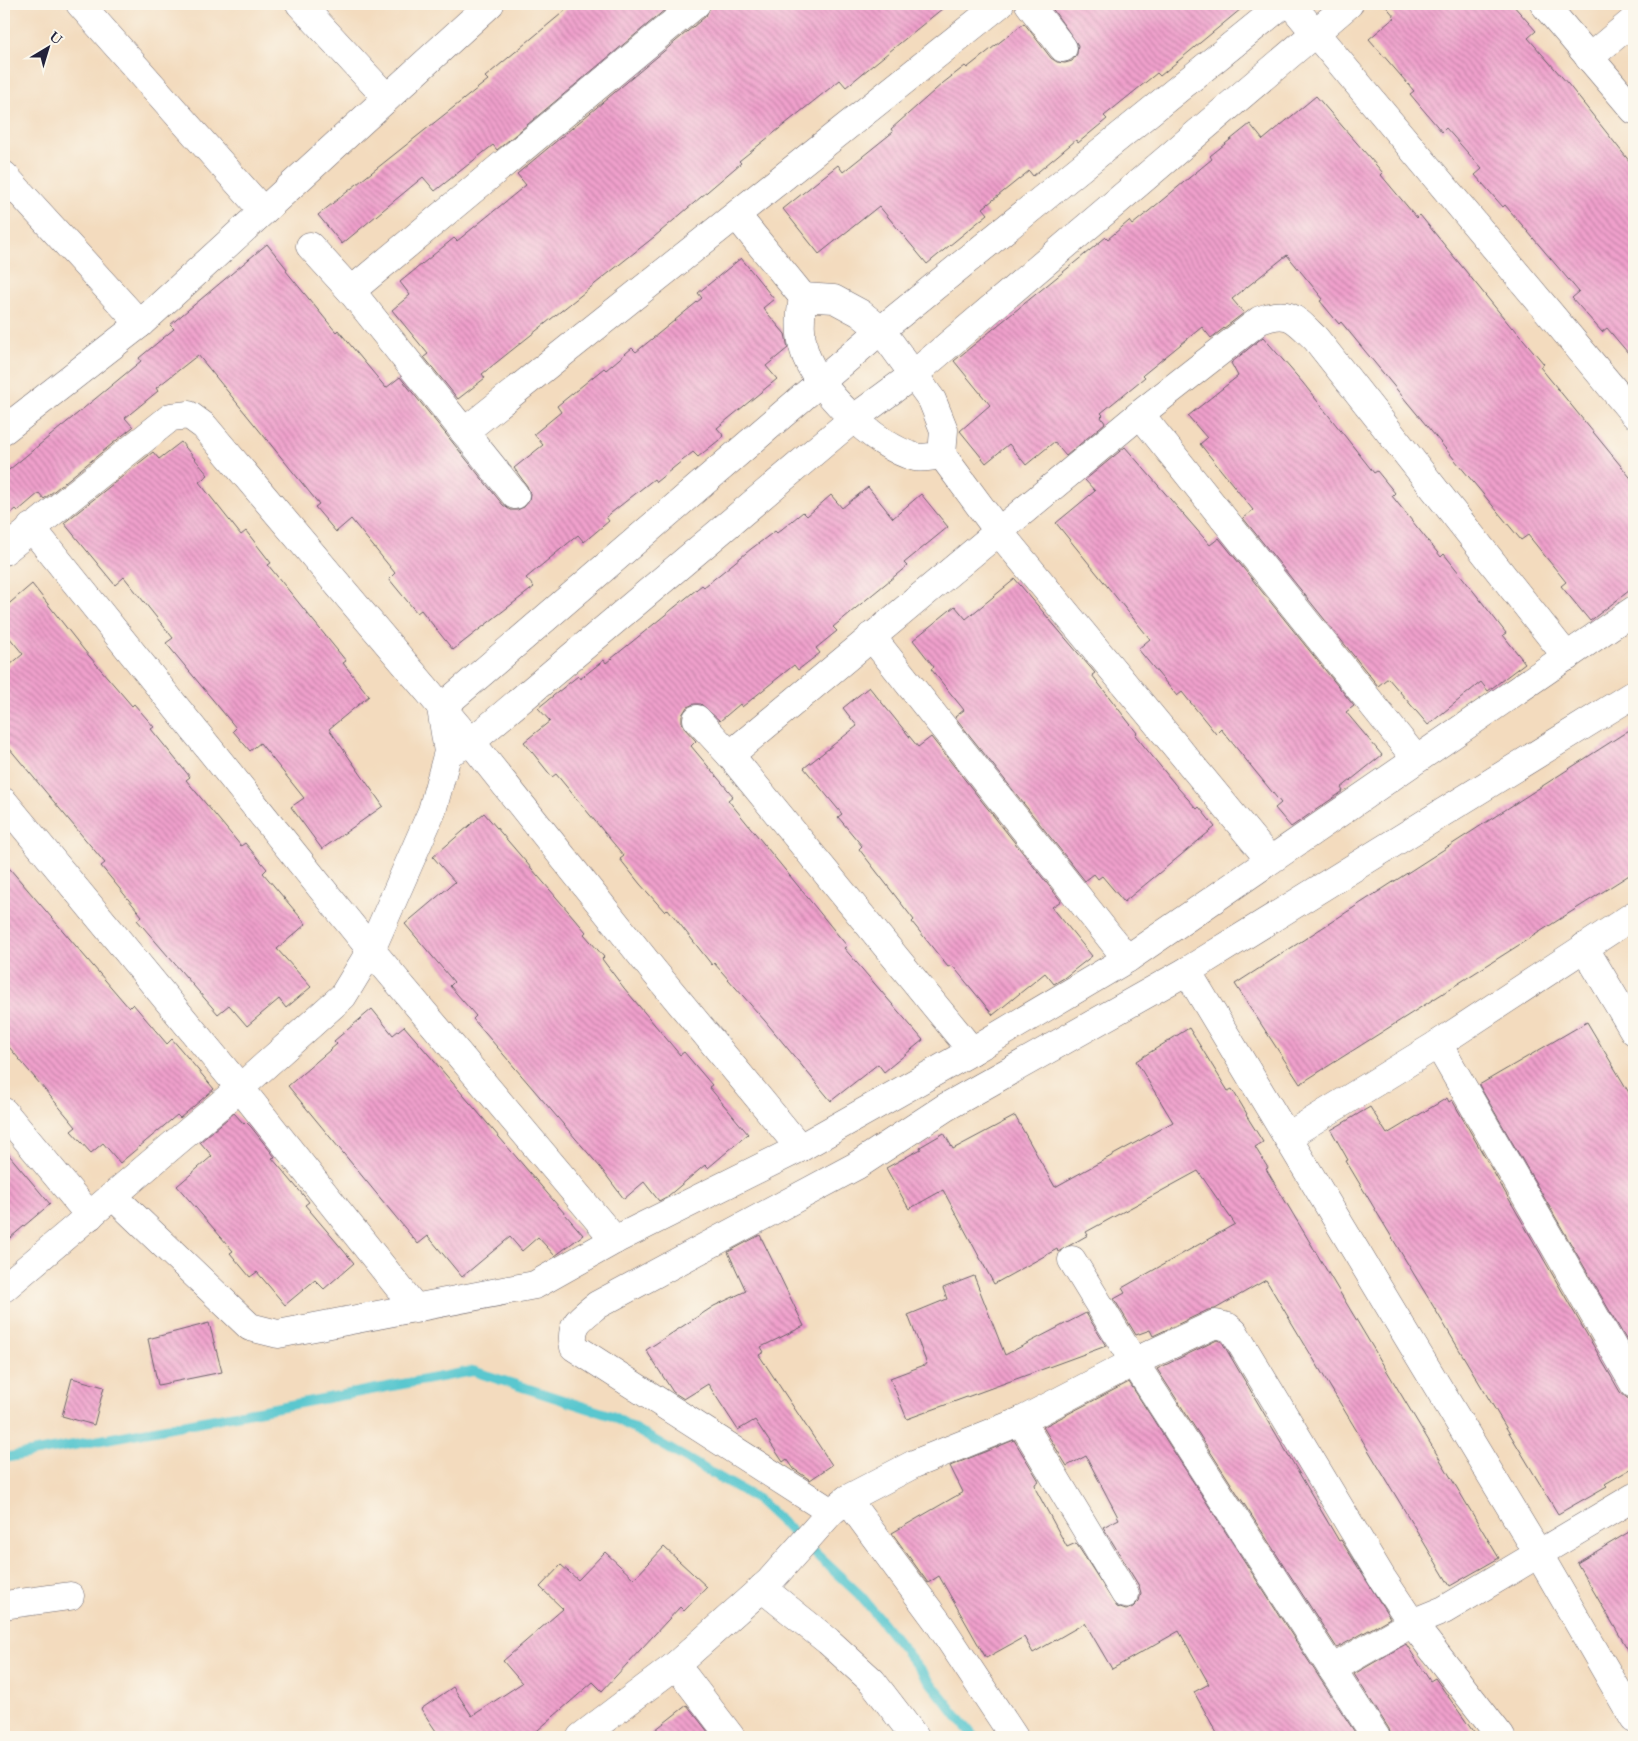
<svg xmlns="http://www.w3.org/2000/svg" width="1638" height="1741" font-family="Cardo,serif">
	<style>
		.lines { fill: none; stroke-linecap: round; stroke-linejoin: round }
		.stream { stroke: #5ac7cf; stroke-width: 10 }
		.building { fill: url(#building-back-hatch) }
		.minor-casing { stroke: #6b6369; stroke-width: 29 }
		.minor { stroke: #fff; stroke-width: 28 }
	</style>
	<defs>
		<pattern id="building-back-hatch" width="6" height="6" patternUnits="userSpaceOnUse" patternTransform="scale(1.25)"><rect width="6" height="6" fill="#f0a0cc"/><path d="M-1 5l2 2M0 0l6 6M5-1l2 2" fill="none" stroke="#c282a7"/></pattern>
	</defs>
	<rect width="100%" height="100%" fill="#fbf7ec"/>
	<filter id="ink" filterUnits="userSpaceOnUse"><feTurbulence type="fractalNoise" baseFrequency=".02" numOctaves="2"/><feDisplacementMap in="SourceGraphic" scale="10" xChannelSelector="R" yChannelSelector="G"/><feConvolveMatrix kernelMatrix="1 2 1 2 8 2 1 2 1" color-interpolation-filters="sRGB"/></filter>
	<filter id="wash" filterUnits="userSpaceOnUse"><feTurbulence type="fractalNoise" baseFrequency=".0096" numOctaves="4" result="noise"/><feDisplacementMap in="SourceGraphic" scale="20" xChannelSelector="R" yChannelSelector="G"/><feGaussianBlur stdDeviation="1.12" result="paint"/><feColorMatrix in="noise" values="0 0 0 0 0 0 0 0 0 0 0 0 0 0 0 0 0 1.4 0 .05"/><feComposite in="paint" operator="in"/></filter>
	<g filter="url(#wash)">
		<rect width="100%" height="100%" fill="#f3dbbe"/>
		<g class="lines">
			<path class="stream" d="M4,1458L473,1371L612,1416L757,1499L862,1597L974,1737"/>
		</g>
		<g id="blocks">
			<g class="building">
				<path d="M573,4H672L497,150L493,145L435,191L423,177L342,244L318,215L488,80L485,77Z"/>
				<path d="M711,4H948L846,87L840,80L739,161L741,163L654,237L482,374L485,378L458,399L424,357L428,354L392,310L410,295L400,282L454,238L457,241L526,185L517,174L706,16Z"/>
				<path d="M1049,4H1247L1160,76L1157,73L1104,116L1107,119L1078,143L1076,140L1033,176L1029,171L983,208L988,214L927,264L879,206L819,254L783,209L838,165L843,172L893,132L891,129L943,83L965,66L967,68L1024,23L1051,58L1057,62L1065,63L1072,61L1077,54L1078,45Z"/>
				<path d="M1384,4H1512L1536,31L1528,38L1568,84L1634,167V360L1607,328L1602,332L1572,298L1579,292L1505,205L1503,207L1475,175L1482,169L1446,128L1442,132L1410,94L1414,91L1369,39L1395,17Z"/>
				<path d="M1316,96L1383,173L1381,175L1417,218L1420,215L1512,328L1513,327L1544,364L1540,367L1634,482V587L1590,621L1561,586L1566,582L1528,535L1521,540L1341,322L1339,324L1320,301L1323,299L1287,255L1232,299L1244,313L1211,338L1202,327L1143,375L1145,377L1101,413L1103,415L1101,417L1105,423L1066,456L1054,442L1026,465L1009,444L986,463L960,431L990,405L954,361L1106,237L1108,239L1129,221L1132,225L1212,159L1210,156L1250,124L1263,140Z"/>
				<path d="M267,244L287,269L286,271L336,332L338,330L386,388L400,377L503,505L510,510H517L524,507L529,501L530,493L527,486L514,468L543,445L534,434L561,412L557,406L604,368L606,370L632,348L636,352L702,298L698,293L741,258L774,299L763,308L785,334L788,348L766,366L777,379L717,428L724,436L698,457L693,452L656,482L654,479L606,517L609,521L584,542L578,535L526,578L534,587L453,650L421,610L417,613L389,579L395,573L351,519L336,532L315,507L319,504L198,355L156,388L158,391L125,418L133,427L44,499L39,493L18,511L16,509L4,519V474L141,361L139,358L174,329L170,325Z"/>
				<path d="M1263,337L1303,383L1374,473L1377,471L1395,493L1392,496L1441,557L1444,554L1463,578L1506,633L1503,635L1525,663L1488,691L1481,682L1428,725L1388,678L1378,686L1243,518L1253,510L1200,444L1207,438L1188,416L1238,376L1231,363Z"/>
				<path d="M181,442L208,475L199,482L241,535L246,531L271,563L268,565L346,661L343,663L369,696L329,729L383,806L322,849L291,807L304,798L260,743L250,751L233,731L236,728L166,643L173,638L124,577L115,585L64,523L153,452L159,459Z"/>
				<path d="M1125,447L1210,545L1219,538L1354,706L1346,712L1382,755L1341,788L1343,791L1339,794L1291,827L1275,808L1281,803L1221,729L1216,734L1182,692L1177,696L1138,649L1150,639L1056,523L1095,491L1085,480Z"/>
				<path d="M868,487L893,518L921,494L948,527L904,563L907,566L833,627L837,631L816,648L820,653L798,670L794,665L742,707L740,704L720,721L701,704H694L687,707L682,715V722L685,729L696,741L691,746L733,796L728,800L847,946L844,948L923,1040L884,1072L878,1064L831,1101L765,1021L714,963L712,965L668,909L665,912L640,884L620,859L624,856L556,774L552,777L524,742L550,721L538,708L578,676L580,679L604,660L606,663L702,585L704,587L751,549L775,531L777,533L803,512L807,516L831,495L842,508Z"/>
				<path d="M1015,579L1095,673L1092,675L1137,733L1135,735L1178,788L1197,809L1199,807L1215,827L1124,902L1102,876L1098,879L1094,874L1085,881L955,717L964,710L931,669L934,667L913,640L955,606L966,619Z"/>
				<path d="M32,584L84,650L132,706L134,704L154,727L151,729L190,777L186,780L241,846L245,843L267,869L263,873L306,924L277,949L311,987L286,1008L279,999L247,1026L229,1005L218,1014L137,920L142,916L101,866L105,863L4,742V670L23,654L4,631V608Z"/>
				<path d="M869,687L918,747L931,737L1061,901L1052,907L1092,956L1064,978L1054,984L1045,973L993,1015L952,965L948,967L912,922L914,920L859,849L862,846L838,817L842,814L804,768L857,726L843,708Z"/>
				<path d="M1634,727V872L1300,1084L1235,984Z"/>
				<path d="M484,813L586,932L584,934L604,957L602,959L624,988L680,1055L684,1052L712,1085L709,1087L748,1134L708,1168L705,1165L668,1196L659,1201L644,1182L624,1199L600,1167L473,1019L476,1016L450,986L454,982L405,924L455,882L433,857Z"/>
				<path d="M4,862L129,1008L133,1004L167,1044L172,1039L214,1089L180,1118L177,1115L120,1163L103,1143L91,1153L71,1131L76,1127L4,1041Z"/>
				<path d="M372,1009L393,1035L404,1026L583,1235L555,1256L538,1237L522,1251L510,1237L462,1277L428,1236L418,1244L288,1086L337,1044L334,1041Z"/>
				<path d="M1587,1022L1634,1101V1353L1479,1085Z"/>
				<path d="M1189,1028L1228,1091L1232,1089L1247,1114L1246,1115L1263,1142L1255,1147L1268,1168L1266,1169L1499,1558L1450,1586L1266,1280L1215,1309L1208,1310L1153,1336L1150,1330L1136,1335L1114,1299L1125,1293L1122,1288L1235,1224L1198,1171L1086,1232L1088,1235L1058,1252L1057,1249L994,1284L943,1190L909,1209L886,1168L921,1149L920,1147L944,1133L953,1149L1015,1116L1055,1187L1173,1122L1136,1061Z"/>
				<path d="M1447,1098L1449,1102L1452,1100L1620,1392L1627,1398L1634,1400V1467L1605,1484L1607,1486L1558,1514L1346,1161L1348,1160L1331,1130L1370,1107L1387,1134Z"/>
				<path d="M234,1113L244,1124L246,1122L251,1127L275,1157L272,1158L309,1202L305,1205L354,1263L324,1289L315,1280L285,1305L257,1272L250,1277L230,1253L233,1251L177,1186L212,1156L200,1142Z"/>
				<path d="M4,1149L50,1204L4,1243Z"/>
				<path d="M760,1235L804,1326L761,1347L764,1352L759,1355L832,1465L810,1480L794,1469L787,1459L783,1462L755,1420L738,1430L708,1384L684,1399L673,1392L646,1350L714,1306L746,1291L728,1252Z"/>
				<path d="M974,1276L1005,1355L1086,1313L1106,1346L907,1419L890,1378L927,1364L908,1315L947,1299L943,1288Z"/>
				<path d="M209,1323L222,1372L158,1385L148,1339Z"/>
				<path d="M1217,1340L1222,1342L1339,1541L1341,1540L1390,1618L1337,1648L1157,1369Z"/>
				<path d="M72,1378L104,1387L94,1425L62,1416Z"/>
				<path d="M1129,1382L1319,1677L1358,1737H1219L1194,1692L1209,1684L1179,1631L1112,1669L1085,1623L1033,1653L1024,1637L986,1658L939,1576L928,1583L892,1533L963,1492L950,1466L1014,1440L1039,1481L1035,1484L1036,1490L1067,1547L1076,1543L1117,1607L1126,1610L1133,1607L1139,1601L1141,1593L1139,1586L1103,1527L1119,1519L1086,1456L1067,1466L1043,1427Z"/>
				<path d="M1634,1529V1660L1577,1563Z"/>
				<path d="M664,1547L707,1587L684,1611L680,1607L602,1691L593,1682L530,1737H440L421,1709L453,1687L472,1716L522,1683L503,1661L563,1609L540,1587L561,1565L578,1580L605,1552L634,1579Z"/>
				<path d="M1406,1644L1430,1681L1435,1678L1477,1737H1391L1389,1729L1354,1674Z"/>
				<path d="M687,1705L712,1737H646Z"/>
			</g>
		</g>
	</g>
	<g filter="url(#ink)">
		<use href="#blocks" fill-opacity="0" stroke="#6b6369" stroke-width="1"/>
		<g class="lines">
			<defs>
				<g id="minor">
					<path d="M80,4L263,211"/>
					<path d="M300,4L387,98"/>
					<path d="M1029,4L1063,48"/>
					<path d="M1291,4L1634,414"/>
					<path d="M1544,4L1634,110"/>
					<path d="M1589,58L1634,20"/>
					<path d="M4,175L140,324L490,4"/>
					<path d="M737,216L803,297"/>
					<path d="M310,246L351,291L515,495"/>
					<path d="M351,291L696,4"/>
					<path d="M803,297L834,299L860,313L881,330L932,400L944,430L942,455C934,456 922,459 915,457C876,447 815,389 804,350C799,332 800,316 803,297Z"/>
					<path d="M1140,414L1416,759"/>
					<path d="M4,430L140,324"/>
					<path d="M464,432L1000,4"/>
					<path d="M942,455L999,532L1269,859"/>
					<path d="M31,527L371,950L615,1240"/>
					<path d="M4,551L171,417L189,415L204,426L471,742L653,970L800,1148"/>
					<path d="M871,636L1127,959"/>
					<path d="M697,719L730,755L972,1051"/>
					<path d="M454,750L471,742L853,419L913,375L1349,4"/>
					<path d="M730,755L1140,414L1260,320C1290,309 1295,319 1316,339L1567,657"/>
					<path d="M4,802L240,1088L416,1309"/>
					<path d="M1584,947L1634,1031"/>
					<path d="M1187,971L1538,1553L1634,1719"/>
					<path d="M1438,1044L1634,1384"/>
					<path d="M4,1112L90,1216"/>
					<path d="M1288,1136L1438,1044L1634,915"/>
					<path d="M113,1196L250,1327L278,1334L535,1285L615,1240L800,1148L972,1051L1127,959L1634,610"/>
					<path d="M1072,1260L1134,1362L1215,1324L1228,1327L1234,1332L1382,1578L1412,1623L1501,1737"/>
					<path d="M4,1288L240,1088L343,996L371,950L432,811L448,752L441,708L881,330L1283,4"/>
					<path d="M1021,1421L1125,1594"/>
					<path d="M847,1499L940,1625L1014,1737"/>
					<path d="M831,1512L574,1347C569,1324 581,1318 597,1305L856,1166L946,1107L1187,971L1634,694"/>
					<path d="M762,1588L828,1641L872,1681L915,1737"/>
					<path d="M4,1605L70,1596"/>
					<path d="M676,1665L731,1737"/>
					<path d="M1332,1669L1412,1623L1444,1610L1634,1497"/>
					<path d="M581,1737L676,1665L769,1582L831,1512L847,1499L914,1464L1021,1421L1134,1362L1376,1737"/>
				</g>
			</defs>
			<use href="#minor" class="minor-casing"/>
			<use href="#minor" class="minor"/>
		</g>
	</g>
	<rect width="1638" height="1741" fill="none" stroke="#fbf7ec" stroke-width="20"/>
	<g transform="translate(48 48) rotate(38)" stroke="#fbf7ec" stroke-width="4" paint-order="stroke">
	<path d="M0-4L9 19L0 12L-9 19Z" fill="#22223b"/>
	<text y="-8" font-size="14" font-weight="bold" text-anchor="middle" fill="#22223b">U</text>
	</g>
</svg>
